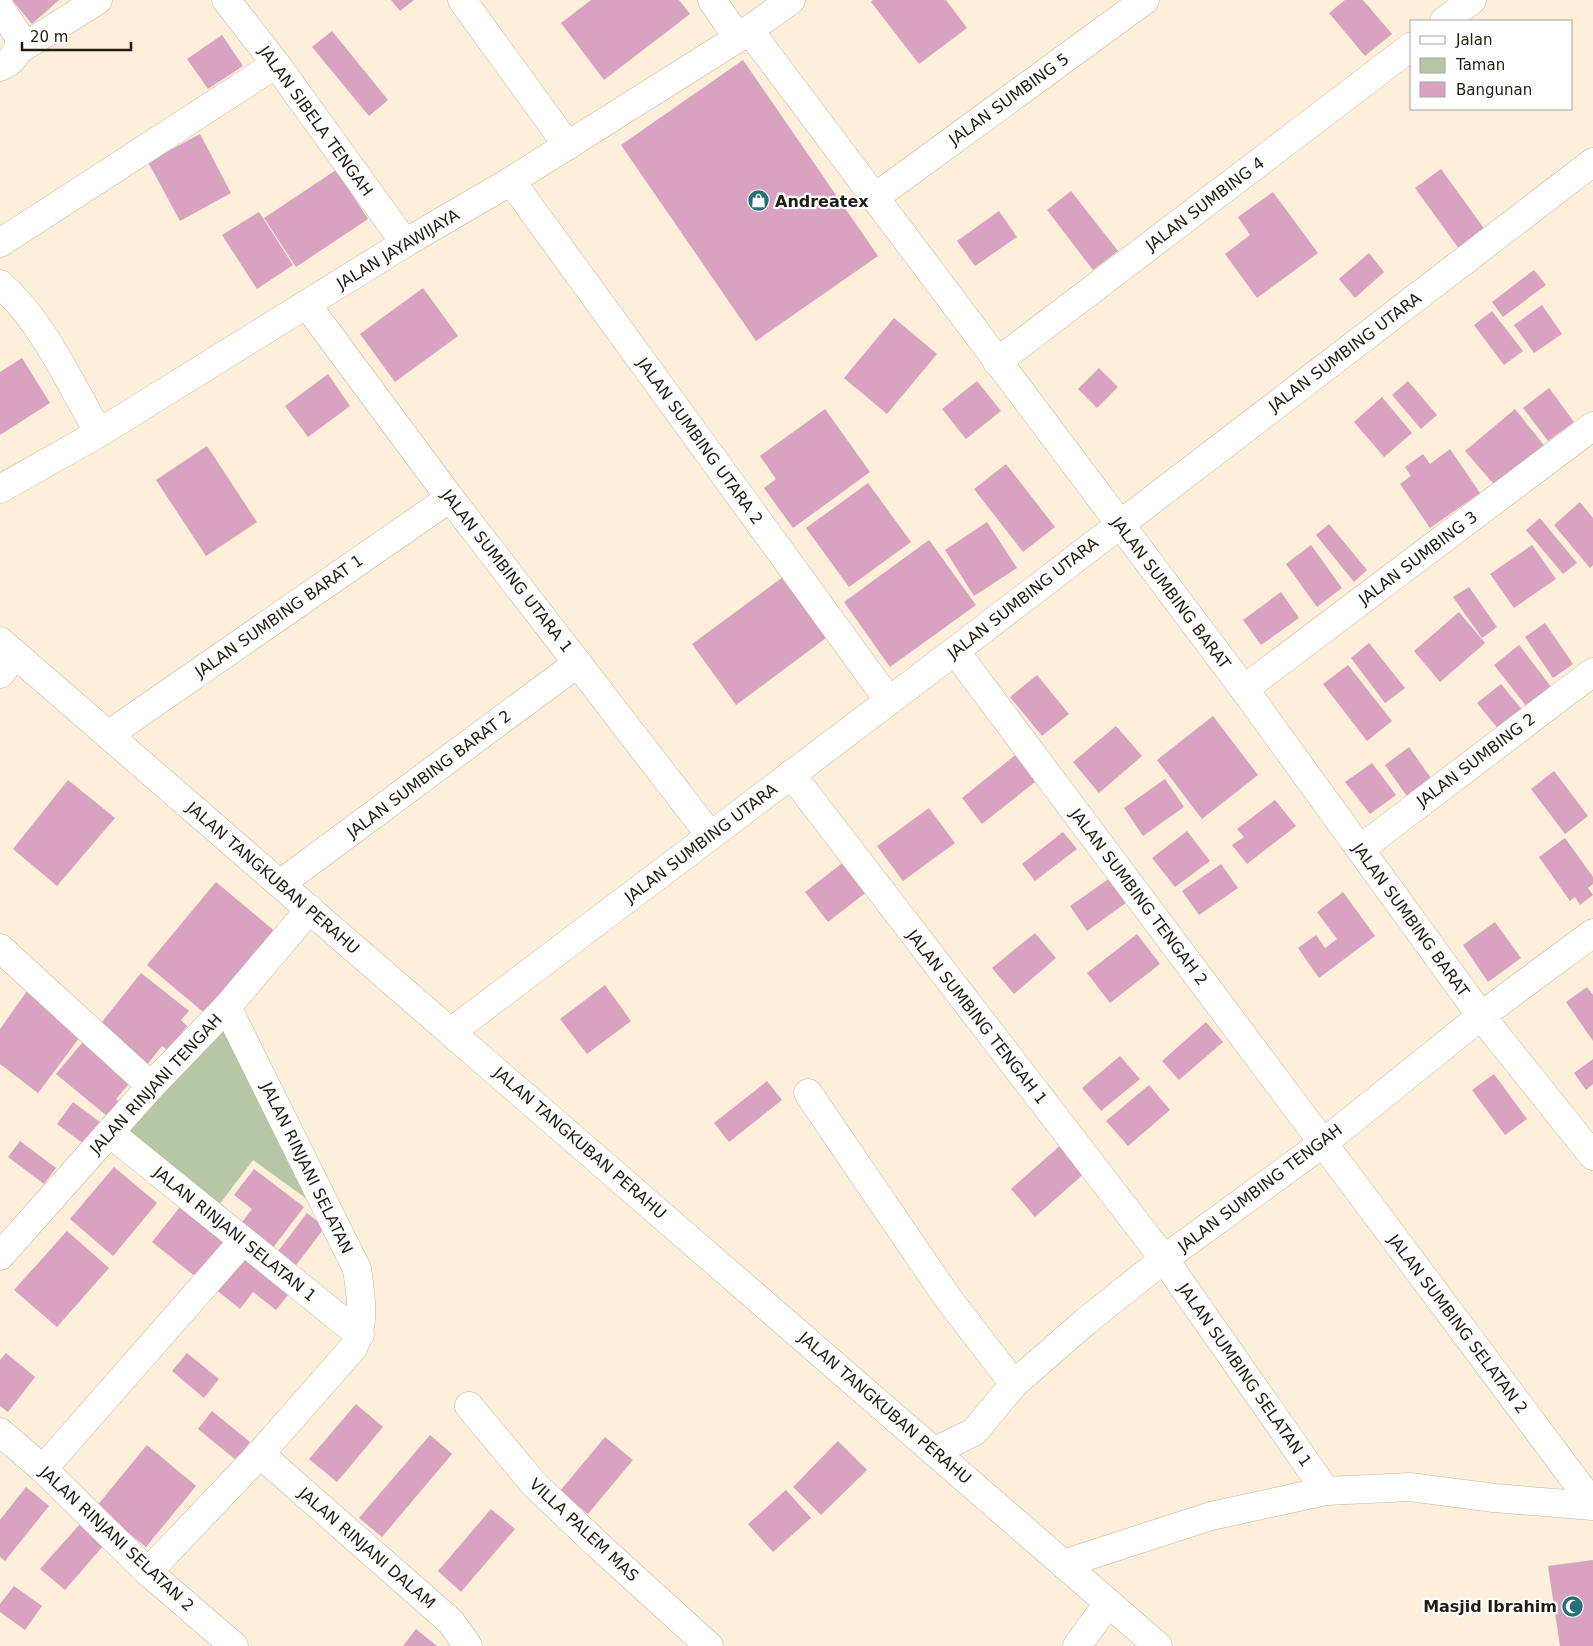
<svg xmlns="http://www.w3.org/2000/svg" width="1593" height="1646" font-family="'DejaVu Sans',sans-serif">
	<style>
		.green { fill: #b5c7a5 }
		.building { fill: #d9a2c1 }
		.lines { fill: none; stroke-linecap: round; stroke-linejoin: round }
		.street-casing { stroke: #c6b59c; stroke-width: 29 }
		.secondary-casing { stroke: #c6b59c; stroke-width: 29 }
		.street { stroke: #fff; stroke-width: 28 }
		.secondary { stroke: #fff; stroke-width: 28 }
		.labels { text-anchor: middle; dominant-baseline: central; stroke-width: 4.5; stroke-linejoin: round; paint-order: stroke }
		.street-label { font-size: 16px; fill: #221b12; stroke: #fff }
		.poi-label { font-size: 16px; font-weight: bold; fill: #221b12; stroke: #fff; text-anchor: start }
	</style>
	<rect width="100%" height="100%" fill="#fdefd9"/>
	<path class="green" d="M225,1025L311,1202L253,1160L219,1205L126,1132Z"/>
	<g class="building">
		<path d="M12,0H59L32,24Z"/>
		<path d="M391,0H414L400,11Z"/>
		<path d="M591,0H679L690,14L604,80L561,23Z"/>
		<path d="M873,0H946L967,28L919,64L871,2Z"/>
		<path d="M1345,0H1363L1392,34L1365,56L1329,13Z"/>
		<path d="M332,31L388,100L369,116L312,47Z"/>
		<path d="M222,35L243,66L208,89L187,59Z"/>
		<path d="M743,60L878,256L756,341L621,145Z"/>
		<path d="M200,134L231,193L180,221L148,162Z"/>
		<path d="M1441,169L1488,234L1462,253L1415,188Z"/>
		<path d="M336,170L368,219L296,267L264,218Z"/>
		<path d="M1071,191L1118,251L1093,270L1047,210Z"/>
		<path d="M1273,192L1318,253L1257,298L1225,254L1250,235L1238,217Z"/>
		<path d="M999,211L1017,237L975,266L957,241Z"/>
		<path d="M259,212L293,265L257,289L222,235Z"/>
		<path d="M1369,253L1384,272L1355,298L1339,279Z"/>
		<path d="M1534,270L1546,285L1503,317L1492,302Z"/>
		<path d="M423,288L458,336L395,382L360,334Z"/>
		<path d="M1542,305L1562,334L1534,353L1514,325Z"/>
		<path d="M1492,311L1523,351L1504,365L1474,325Z"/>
		<path d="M894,318L937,354L887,414L844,378Z"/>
		<path d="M22,358L50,403L0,435V372Z"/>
		<path d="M1099,368L1118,387L1097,408L1078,389Z"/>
		<path d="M328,374L350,406L308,437L285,406Z"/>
		<path d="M977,381L1001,411L966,439L942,409Z"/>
		<path d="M1408,381L1437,415L1421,429L1392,395Z"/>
		<path d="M1549,388L1574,422L1548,441L1523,408Z"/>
		<path d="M1382,397L1412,433L1384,457L1354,422Z"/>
		<path d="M825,409L870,472L793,528L764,488L776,479L760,456Z"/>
		<path d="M1515,409L1547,449L1498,489L1465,451Z"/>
		<path d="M207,446L257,522L206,556L156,480Z"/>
		<path d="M1450,449L1480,493L1430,528L1400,484L1411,476L1405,467L1423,454L1430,464Z"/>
		<path d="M1006,464L1055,527L1023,552L974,489Z"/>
		<path d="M868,483L911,542L849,587L806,528Z"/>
		<path d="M1580,502L1593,518V565L1590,568L1554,525Z"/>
		<path d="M1540,518L1577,563L1563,574L1526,530Z"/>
		<path d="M987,522L1017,568L974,596L945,550Z"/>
		<path d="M1329,524L1367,570L1354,582L1316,535Z"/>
		<path d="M929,540L976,605L890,667L844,602Z"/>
		<path d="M1311,545L1342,588L1317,607L1286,564Z"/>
		<path d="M1532,545L1556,579L1514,608L1490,574Z"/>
		<path d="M783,577L826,638L736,705L692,644Z"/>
		<path d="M1469,587L1497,627L1482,638L1453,597Z"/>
		<path d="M1281,592L1299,618L1261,645L1243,620Z"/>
		<path d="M1459,612L1485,643L1440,682L1414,651Z"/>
		<path d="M1545,623L1573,664L1553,678L1525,637Z"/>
		<path d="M1369,643L1405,688L1385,703L1351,658Z"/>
		<path d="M1519,645L1552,688L1527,707L1494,665Z"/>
		<path d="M1348,665L1392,721L1367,741L1323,684Z"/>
		<path d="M1037,675L1069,714L1042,736L1010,697Z"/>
		<path d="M1501,684L1524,712L1500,731L1477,703Z"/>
		<path d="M1213,716L1258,775L1202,819L1157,760Z"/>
		<path d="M1116,726L1142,756L1099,793L1073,762Z"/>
		<path d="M1409,747L1433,781L1409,799L1385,765Z"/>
		<path d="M1019,752L1040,778L982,824L962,798Z"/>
		<path d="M1372,763L1396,795L1370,814L1345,782Z"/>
		<path d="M1554,771L1588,816L1565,834L1531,789Z"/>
		<path d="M1165,779L1184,807L1143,836L1124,808Z"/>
		<path d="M68,780L115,818L57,886L13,849Z"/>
		<path d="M1275,800L1296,826L1247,864L1232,845L1244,837L1237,829Z"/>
		<path d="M929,808L955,843L903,881L877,846Z"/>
		<path d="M1187,831L1210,861L1175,887L1152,858Z"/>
		<path d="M1063,832L1077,849L1035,881L1022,864Z"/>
		<path d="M1565,838L1593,877V884L1588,888L1593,895L1580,905L1575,897L1570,901L1539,857Z"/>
		<path d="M845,861L868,891L828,922L805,892Z"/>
		<path d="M1221,864L1238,888L1199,915L1182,891Z"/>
		<path d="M1113,876L1130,900L1087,931L1070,906Z"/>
		<path d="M216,882L277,933L208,1016L147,965Z"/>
		<path d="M1343,892L1375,936L1319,978L1298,948L1316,935L1325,948L1337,939L1317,912Z"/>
		<path d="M1495,922L1521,958L1488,982L1463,945Z"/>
		<path d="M1035,933L1056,958L1014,994L992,968Z"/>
		<path d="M1137,934L1160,964L1110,1003L1087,973Z"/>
		<path d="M141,973L189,1011L181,1020L187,1026L168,1050L162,1046L146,1066L98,1027Z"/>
		<path d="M605,985L631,1021L587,1054L560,1019Z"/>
		<path d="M1587,987L1593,995V1041L1566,1002Z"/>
		<path d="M27,991L83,1033L38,1093L0,1064V1029Z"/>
		<path d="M1206,1022L1223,1042L1179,1080L1162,1061Z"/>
		<path d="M87,1037L135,1077L116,1099L125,1107L113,1121L56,1074Z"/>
		<path d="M1120,1056L1140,1079L1101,1111L1082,1088Z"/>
		<path d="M1593,1059V1084L1586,1090L1574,1073Z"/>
		<path d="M1494,1074L1527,1119L1505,1135L1472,1090Z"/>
		<path d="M767,1081L782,1100L729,1142L714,1123Z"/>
		<path d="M1149,1085L1170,1110L1128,1146L1106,1121Z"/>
		<path d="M73,1102L104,1125L88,1147L57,1124Z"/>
		<path d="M20,1141L56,1168L44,1184L8,1157Z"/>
		<path d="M1063,1143L1087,1171L1035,1217L1011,1189Z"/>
		<path d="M114,1167L157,1203L113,1256L70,1219Z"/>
		<path d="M254,1169L304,1207L272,1249L240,1225L252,1209L234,1195Z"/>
		<path d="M180,1207L229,1245L201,1281L152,1242Z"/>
		<path d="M307,1213L325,1227L294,1268L276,1254Z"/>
		<path d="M67,1231L109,1268L57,1327L14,1290Z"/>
		<path d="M243,1253L259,1266L257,1269L288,1295L276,1310L253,1292L240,1309L214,1288Z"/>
		<path d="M6,1353L35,1377L8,1412L0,1406V1360Z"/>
		<path d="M187,1353L219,1379L204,1398L172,1371Z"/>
		<path d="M356,1404L383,1427L337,1482L309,1459Z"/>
		<path d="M212,1411L250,1442L236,1460L198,1429Z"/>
		<path d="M430,1435L452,1454L382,1537L359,1518Z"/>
		<path d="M605,1437L633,1460L588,1514L560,1491Z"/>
		<path d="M838,1441L867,1470L821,1515L793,1487Z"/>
		<path d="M147,1445L196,1486L146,1547L96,1507Z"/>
		<path d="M26,1487L49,1506L5,1561L0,1557V1520Z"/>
		<path d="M786,1490L811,1518L773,1552L748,1524Z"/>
		<path d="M491,1509L515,1529L461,1592L438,1571Z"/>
		<path d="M80,1524L104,1545L65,1590L40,1569Z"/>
		<path d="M1593,1560V1646H1560L1548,1566Z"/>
		<path d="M14,1586L42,1606L25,1630L0,1612V1604Z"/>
		<path d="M416,1629L437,1646H403Z"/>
	</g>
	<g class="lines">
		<defs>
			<g id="street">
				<path d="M226,0L276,64L405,243"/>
				<path d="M462,0L568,146"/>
				<path d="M712,0L738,38"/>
				<path d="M0,8L20,38C19,52 13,62 0,67"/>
				<path d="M1444,21L1472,0"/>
				<path d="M749,30L1244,689L1481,1016L1593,1156"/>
				<path d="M19,50L98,0"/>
				<path d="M511,181L889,701"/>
				<path d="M874,198L1145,0"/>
				<path d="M0,243L276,64"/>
				<path d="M0,284C44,323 69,382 99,433"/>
				<path d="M307,305L450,498L710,835"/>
				<path d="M997,362L1412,46"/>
				<path d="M955,651L1593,1504"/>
				<path d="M0,674L15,654"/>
				<path d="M1244,689L1593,426"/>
				<path d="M108,735L450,498"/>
				<path d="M791,774L1164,1259L1326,1491"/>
				<path d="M1360,849L1593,672"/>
				<path d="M280,884L578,663"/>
				<path d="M0,948L151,1086"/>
				<path d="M451,1032L955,651L1593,162"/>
				<path d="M808,1093L947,1297L1014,1384"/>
				<path d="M110,1133L360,1335"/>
				<path d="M0,1256L151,1086L227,1007L310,909"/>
				<path d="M469,1406L534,1484L599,1546L709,1646"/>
				<path d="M0,1432L43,1469L148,1572L234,1646"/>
				<path d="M935,1451L974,1432L1014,1384L1085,1322L1164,1259L1322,1144L1481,1016L1593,933"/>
				<path d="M260,1454L451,1622L468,1646"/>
				<path d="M43,1469L243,1241"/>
				<path d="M1063,1564L1211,1516L1326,1491L1410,1487L1494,1498L1593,1506"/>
				<path d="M148,1572L260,1454L353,1348C366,1323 361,1297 357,1269L227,1007"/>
				<path d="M1077,1646L1108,1603"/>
			</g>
			<g id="secondary">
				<path d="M0,489L99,433L405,243L511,181L738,38L791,0"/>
				<path d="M0,641L1158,1646"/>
			</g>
		</defs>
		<use href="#street" class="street-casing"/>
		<use href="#secondary" class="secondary-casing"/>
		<use href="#street" class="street"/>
		<use href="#secondary" class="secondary"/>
	</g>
	<defs>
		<symbol id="shop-disc" viewBox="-11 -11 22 22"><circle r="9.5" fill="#267078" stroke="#fff"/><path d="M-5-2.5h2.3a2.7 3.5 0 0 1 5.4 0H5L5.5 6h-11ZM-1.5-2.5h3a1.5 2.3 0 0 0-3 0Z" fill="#fff"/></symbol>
		<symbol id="mosque-disc" viewBox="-11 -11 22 22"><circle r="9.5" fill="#267078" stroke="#fff"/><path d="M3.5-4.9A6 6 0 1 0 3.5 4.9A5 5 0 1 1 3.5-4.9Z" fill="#fff"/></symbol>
	</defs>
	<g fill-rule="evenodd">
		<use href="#shop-disc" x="746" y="188" width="25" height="25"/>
		<use href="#mosque-disc" x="1560" y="1594" width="25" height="25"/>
	</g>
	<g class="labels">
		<g class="street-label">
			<text transform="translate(1009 99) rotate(-36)">JALAN SUMBING 5</text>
			<text transform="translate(316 121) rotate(54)">JALAN SIBELA TENGAH</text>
			<text transform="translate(1205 204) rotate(-37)">JALAN SUMBING 4</text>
			<text transform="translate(398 249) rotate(-31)">JALAN JAYAWIJAYA</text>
			<text transform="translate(1345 352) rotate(-37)">JALAN SUMBING UTARA</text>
			<text transform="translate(700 441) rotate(54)">JALAN SUMBING UTARA 2</text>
			<text transform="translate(1418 558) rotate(-37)">JALAN SUMBING 3</text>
			<text transform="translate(507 571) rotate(52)">JALAN SUMBING UTARA 1</text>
			<text transform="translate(1171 593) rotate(53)">JALAN SUMBING BARAT</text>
			<text transform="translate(1023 598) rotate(-38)">JALAN SUMBING UTARA</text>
			<text transform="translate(279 616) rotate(-35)">JALAN SUMBING BARAT 1</text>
			<text transform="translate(1476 760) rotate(-37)">JALAN SUMBING 2</text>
			<text transform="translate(429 774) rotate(-37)">JALAN SUMBING BARAT 2</text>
			<text transform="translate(701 843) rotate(-37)">JALAN SUMBING UTARA</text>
			<text transform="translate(273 878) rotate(41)">JALAN TANGKUBAN PERAHU</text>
			<text transform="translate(1139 897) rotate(53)">JALAN SUMBING TENGAH 2</text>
			<text transform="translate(1411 920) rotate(54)">JALAN SUMBING BARAT</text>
			<text transform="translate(977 1017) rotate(52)">JALAN SUMBING TENGAH 1</text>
			<text transform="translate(156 1084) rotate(-47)">JALAN RINJANI TENGAH</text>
			<text transform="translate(580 1143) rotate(41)">JALAN TANGKUBAN PERAHU</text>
			<text transform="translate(307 1168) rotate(64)">JALAN RINJANI SELATAN</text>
			<text transform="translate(1260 1188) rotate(-37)">JALAN SUMBING TENGAH</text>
			<text transform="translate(235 1234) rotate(39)">JALAN RINJANI SELATAN 1</text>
			<text transform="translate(1458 1324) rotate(53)">JALAN SUMBING SELATAN 2</text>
			<text transform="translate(1245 1375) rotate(55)">JALAN SUMBING SELATAN 1</text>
			<text transform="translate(885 1408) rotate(41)">JALAN TANGKUBAN PERAHU</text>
			<text transform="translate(584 1530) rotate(43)">VILLA PALEM MAS</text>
			<text transform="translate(117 1539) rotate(43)">JALAN RINJANI SELATAN 2</text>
			<text transform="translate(367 1548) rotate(41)">JALAN RINJANI DALAM</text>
		</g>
		<g class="poi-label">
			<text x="775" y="201">Andreatex</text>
			<text x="1557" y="1606" text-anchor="end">Masjid Ibrahim</text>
		</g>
	</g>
	<rect x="1410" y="20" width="162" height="90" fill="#ffffff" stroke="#a7a4a0"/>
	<rect x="1420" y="36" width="25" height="8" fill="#ffffff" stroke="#a7a4a0"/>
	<text x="1456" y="45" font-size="15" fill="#221b12">Jalan</text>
	<rect x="1420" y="58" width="25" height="15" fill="#b5c7a5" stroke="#a7a4a0"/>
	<text x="1456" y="70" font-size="15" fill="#221b12">Taman</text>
	<rect x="1420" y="82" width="25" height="15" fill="#d9a2c1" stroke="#a7a4a0"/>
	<text x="1456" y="95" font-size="15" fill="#221b12">Bangunan</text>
	<path d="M22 42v8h109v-8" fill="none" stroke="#221b12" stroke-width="2.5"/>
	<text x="30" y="42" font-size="15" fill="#221b12" stroke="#ffffff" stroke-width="4" paint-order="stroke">20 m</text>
</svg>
